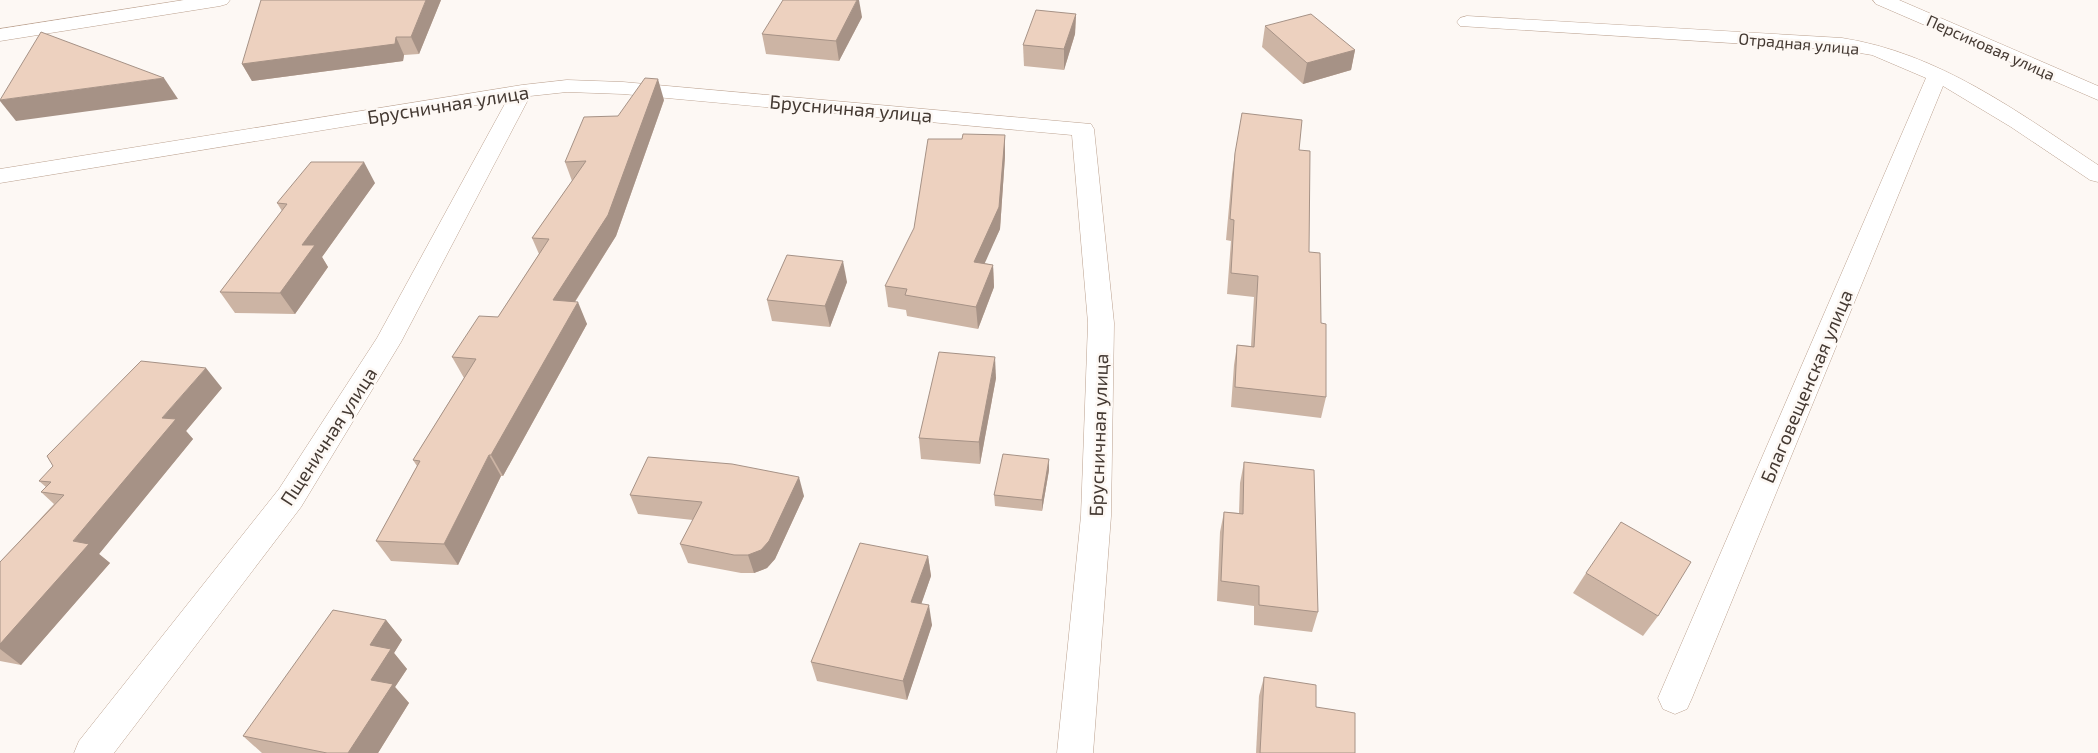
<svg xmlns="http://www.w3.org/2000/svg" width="2098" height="753" font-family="'Exo 2',sans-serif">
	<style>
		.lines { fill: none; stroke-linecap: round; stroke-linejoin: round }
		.minor-casing { stroke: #bba18f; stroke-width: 1 }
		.minor { fill: #fff; fill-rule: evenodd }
		.wall { fill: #ccb4a4 }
		.shaded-wall { fill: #a69286 }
		.building { fill: #edd1bf; stroke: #a69286 }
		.labels { text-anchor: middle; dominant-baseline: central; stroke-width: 5; stroke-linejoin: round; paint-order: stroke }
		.far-street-label { font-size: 16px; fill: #443932; stroke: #fdf8f4 }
		.street-label { font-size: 19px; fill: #443932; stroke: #fdf8f4 }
	</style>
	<rect width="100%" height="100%" fill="#fdf8f4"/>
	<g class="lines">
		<defs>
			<g id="minor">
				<path d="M184,0H230L227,4L220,6L0,41V29Z"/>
				<path d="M1873,0H1899L2098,86V100L1876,4Z"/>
				<path d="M1467,16L1842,38C1939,53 2018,112 2098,165V182L2090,180L2011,127L1943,86L1692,698L1687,709L1675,714L1663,709L1658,698L1926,78L1872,55L1842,50L1460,26L1457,22L1460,18Z"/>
				<path d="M567,80L623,82L1091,124L1094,129L1114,323L1111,516L1093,753H1057L1081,516L1088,323L1072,135L623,94L567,92L530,96L401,342L301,507L114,753H74L79,741L279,489L377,338L507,100L0,183V169L522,85Z"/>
			</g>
		</defs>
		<use href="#minor" class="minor-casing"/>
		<use href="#minor" class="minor"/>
	</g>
	<g class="wall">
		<path d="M441,0L419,54L404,55L403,61L252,81L242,64Z"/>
		<path d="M1076,14L1075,34L1064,70L1024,66L1023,45Z"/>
		<path d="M862,17L839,61L766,54L762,34Z"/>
		<path d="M1265,26L1355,50L1351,70L1303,84L1262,47Z"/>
		<path d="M664,100L616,236L575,302L587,324L503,476H501L458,565L391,561L376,541L417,466L413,460L464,378L452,357L498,317L539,254L532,238L572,181L565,162Z"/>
		<path d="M1299,150L1309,252L1321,323L1326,397L1321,418L1231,407L1234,365L1237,345L1251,346L1254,297L1227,294L1231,241L1226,240L1232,174L1235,153Z"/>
		<path d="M1005,156L1000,229L984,263L993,265L994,287L978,329L907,316L906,310L888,307L885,286Z"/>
		<path d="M375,183L322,257L328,267L295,314L235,313L220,292L282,211L277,203Z"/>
		<path d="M847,282L830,327L772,321L767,300Z"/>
		<path d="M996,378L980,464L921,459L919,438Z"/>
		<path d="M222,388L186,431L193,439L99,554L110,563L21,665L0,661V562L54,504L41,492L46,487L39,481Z"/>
		<path d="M1244,462L1318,612L1312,632L1254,625V606L1217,601L1220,532L1224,512L1239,513L1240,483Z"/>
		<path d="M1049,470L1042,511L995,506L994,495Z"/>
		<path d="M630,495L804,496L775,559L767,568L754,573H741L688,563L680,544L693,520L638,514Z"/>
		<path d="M928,556L931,576L921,604L932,625L907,700L817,681L811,662Z"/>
		<path d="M1586,573L1658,616L1643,636L1573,593Z"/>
		<path d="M386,620L402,640L394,653L407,669L395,687L409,703L378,753H262L243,736Z"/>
		<path d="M1264,677L1316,707L1355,753H1256L1259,696Z"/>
	</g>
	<g class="shaded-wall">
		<path d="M426,0H441L419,54L411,37Z"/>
		<path d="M857,0H859L862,17L839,61L836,41Z"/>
		<path d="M1076,14L1075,34L1064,70V49Z"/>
		<path d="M396,37L404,55L403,61L252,81L242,64Z"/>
		<path d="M1355,50L1351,70L1303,84L1307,63Z"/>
		<path d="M164,78L178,99L16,121L0,101V100Z"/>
		<path d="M658,79L664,100L616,236L562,322L553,300Z"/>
		<path d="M1005,135V156L1000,229L976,283L974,262Z"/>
		<path d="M364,162L375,183L322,257L328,267L295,314L280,293L302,245Z"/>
		<path d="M843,261L847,282L830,327L825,306Z"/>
		<path d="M993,265L994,287L978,329L976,307Z"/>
		<path d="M578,302L587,324L503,476L491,455Z"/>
		<path d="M995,357L996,378L980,464L979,442Z"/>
		<path d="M206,368L222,388L186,431L193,439L99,554L110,563L21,665L0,649V644L162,418Z"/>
		<path d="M489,455L501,476L458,565L444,544Z"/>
		<path d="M1049,459V470L1042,511V500Z"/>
		<path d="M799,477L804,496L775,559L767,568L754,573L748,555Z"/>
		<path d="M928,556L931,576L915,622L911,602Z"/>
		<path d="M929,605L932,625L907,700L903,681Z"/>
		<path d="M386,620L402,640L394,653L407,669L395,687L409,703L378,753H348L371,680L370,645Z"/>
	</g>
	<g class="building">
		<path d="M261,0H426L411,37H396L395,44L242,64Z"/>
		<path d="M783,0H857L836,41L762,34Z"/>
		<path d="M1036,10L1076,14L1064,49L1023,45Z"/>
		<path d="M1311,14L1355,50L1307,63L1265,26Z"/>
		<path d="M41,32L164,78L0,100Z"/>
		<path d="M645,78L658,79L608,215L553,300L578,302L491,455H489L444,544L376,541L420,461L413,460L476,359L452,357L479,316L498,317L549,239L532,238L586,161L565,162L584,117L618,116Z"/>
		<path d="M1242,113L1302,120L1299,150L1310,151L1309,252L1320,253L1321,323L1326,324V397L1235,387L1237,345L1254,347L1258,276L1231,273L1234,220L1230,219L1235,153Z"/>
		<path d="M963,134L1005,135L999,207L974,262L993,265L976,307L905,295L907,289L885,286L914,228L928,139H962Z"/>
		<path d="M311,162H364L302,245H315L280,293L220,292L287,204L277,203Z"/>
		<path d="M787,255L843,261L825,306L767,300Z"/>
		<path d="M939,352L995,357L979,442L919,438Z"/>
		<path d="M141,361L206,368L162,418L176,419L73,541L89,544L0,644V562L64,495L41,492L51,482L39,481L53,466L47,456Z"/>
		<path d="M1003,454L1049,459L1042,500L994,495Z"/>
		<path d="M648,457L732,464L799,477L769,541L761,550L748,555H734L680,544L702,502L630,495Z"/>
		<path d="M1244,462L1314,470L1318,612L1259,605V586L1221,581L1224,512L1243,514Z"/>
		<path d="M1621,522L1691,562L1658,616L1586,573Z"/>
		<path d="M860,543L928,556L911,602L929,605L903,681L811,662Z"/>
		<path d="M333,610L386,620L370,645L391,649L371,680L393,684L348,753H327L243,736Z"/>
		<path d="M1264,677L1316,685V707L1355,713V753H1260Z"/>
	</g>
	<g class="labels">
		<g class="far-street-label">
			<text transform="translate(1799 43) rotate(5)">Отрадная улица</text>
			<text transform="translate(1991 47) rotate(24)">Персиковая улица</text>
		</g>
		<g class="street-label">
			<text transform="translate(448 104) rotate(-9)">Брусничная улица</text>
			<text transform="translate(851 108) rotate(5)">Брусничная улица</text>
			<text transform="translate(1806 386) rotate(-67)">Благовещенская улица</text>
			<text transform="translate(1098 435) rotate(-88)">Брусничная улица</text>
			<text transform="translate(328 436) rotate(-57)">Пщеничная улица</text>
		</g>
	</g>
</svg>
